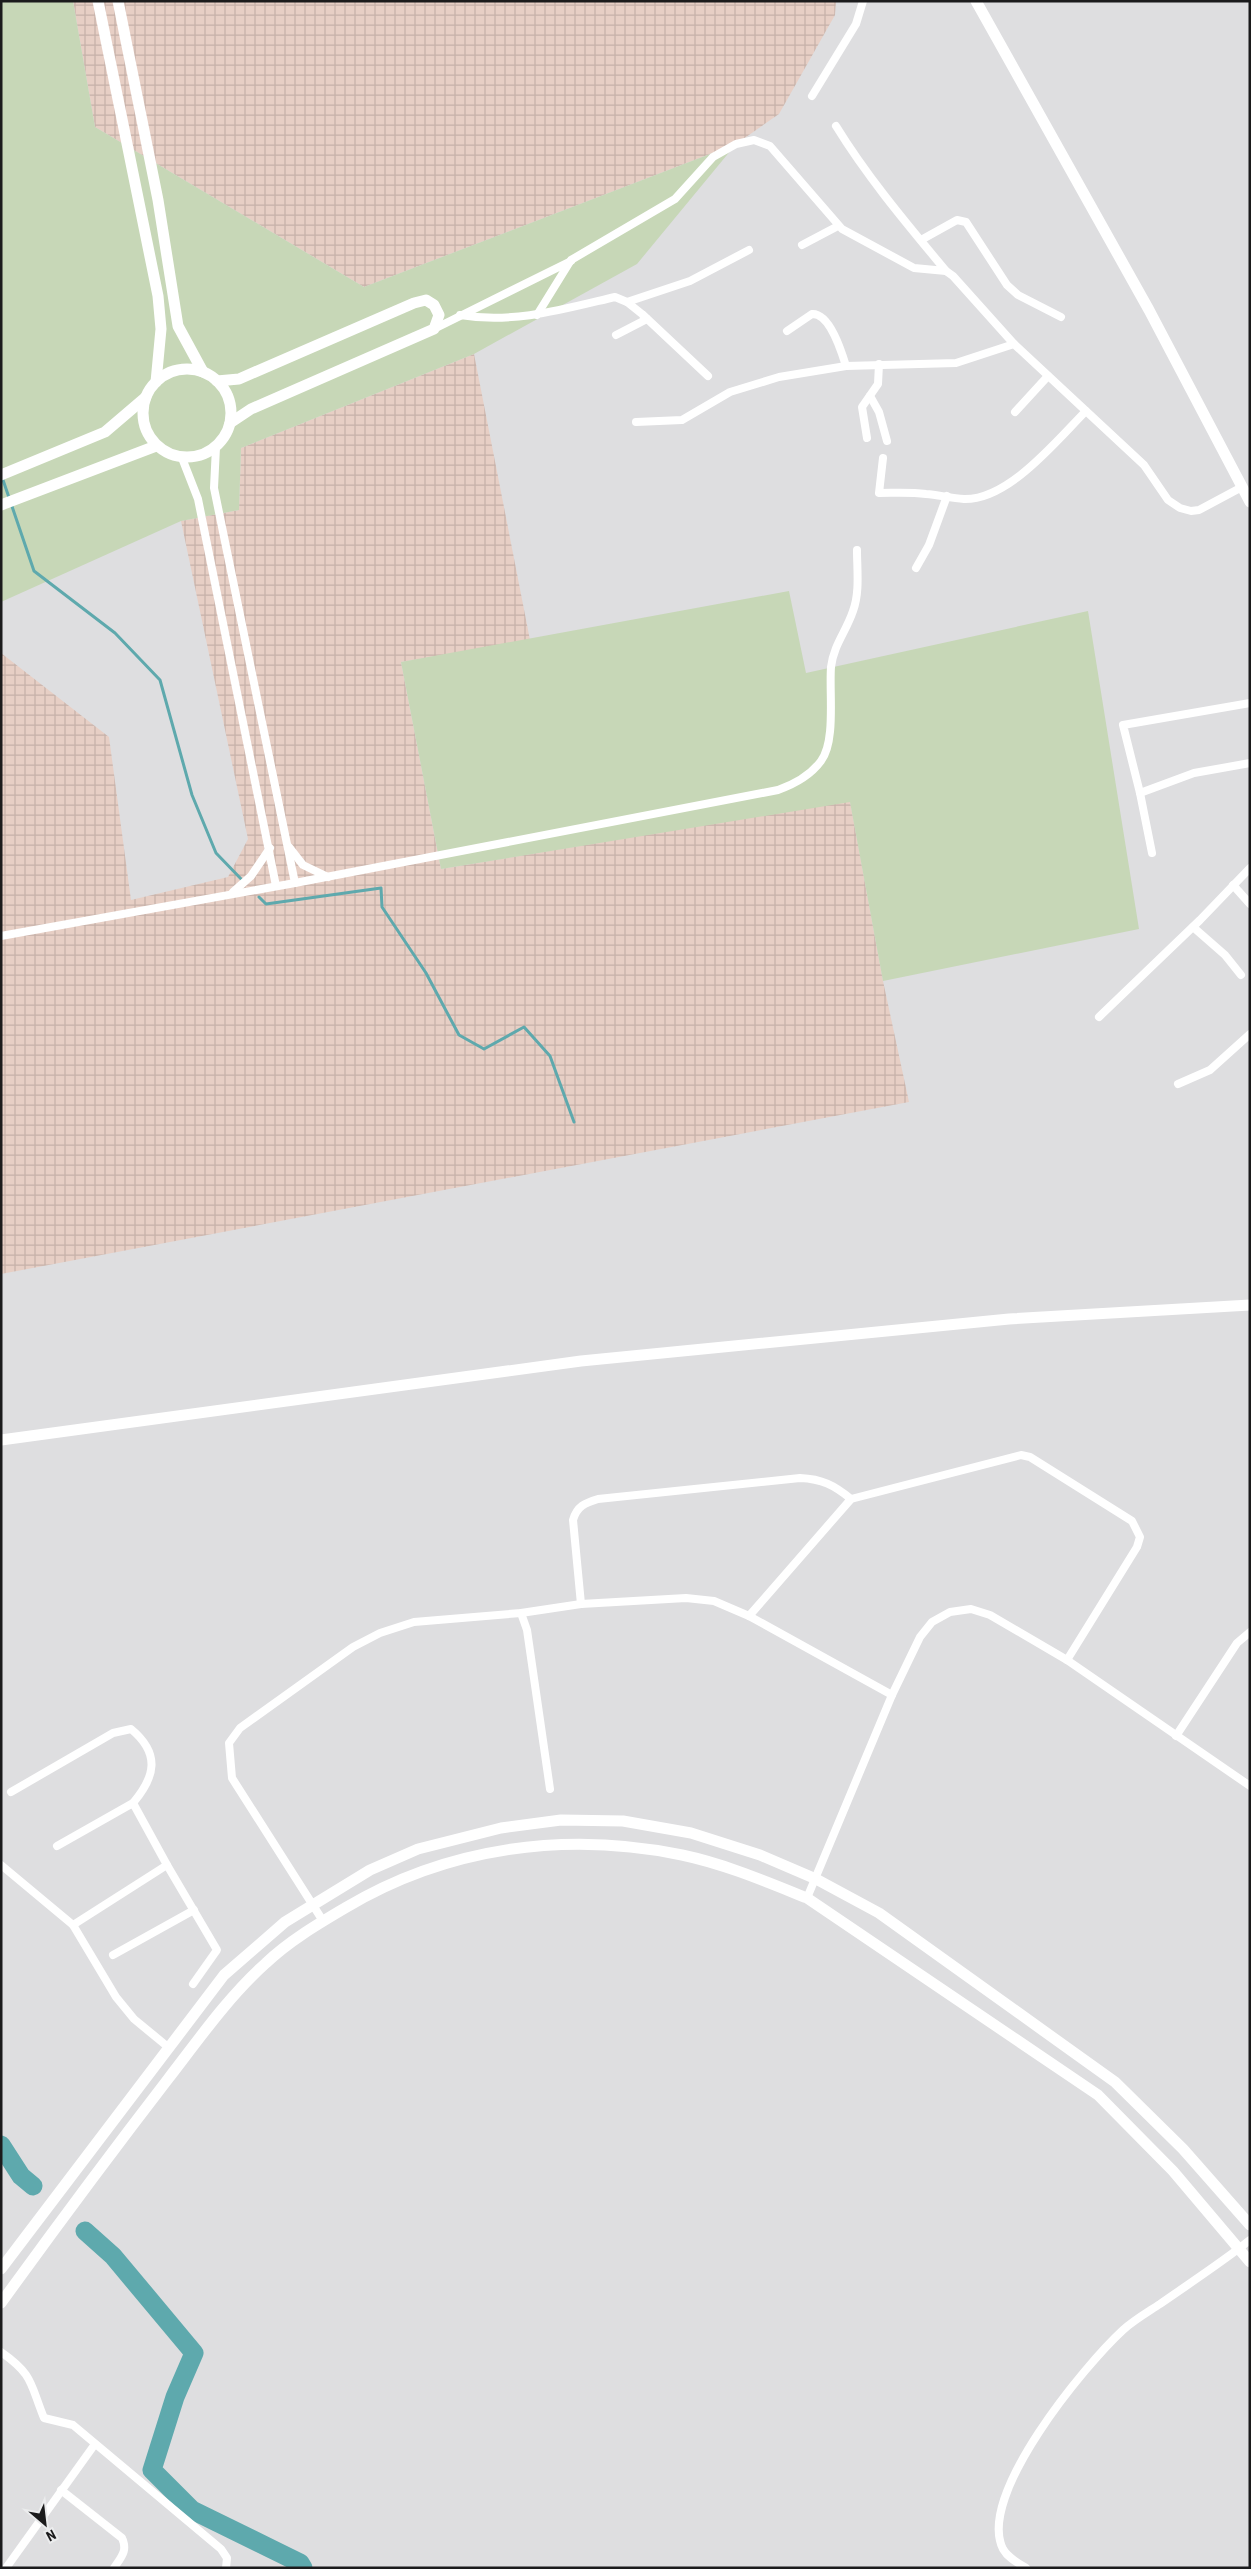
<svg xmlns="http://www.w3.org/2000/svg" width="1251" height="2569" font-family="'Roboto Condensed',sans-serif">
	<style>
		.industrial { fill: url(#industrial-grid) }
		.grass { fill: #c7d7b7 }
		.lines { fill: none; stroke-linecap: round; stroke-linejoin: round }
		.stream { stroke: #5ea9ad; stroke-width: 3 }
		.river { stroke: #5ea9ad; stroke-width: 19 }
		.street { stroke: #fff; stroke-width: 8 }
		.secondary { stroke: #fff; stroke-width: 11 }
	</style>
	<defs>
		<pattern id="industrial-grid" width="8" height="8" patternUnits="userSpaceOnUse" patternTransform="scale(1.25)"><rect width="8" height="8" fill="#e7cfc5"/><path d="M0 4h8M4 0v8" fill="none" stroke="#c6b1a9"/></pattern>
	</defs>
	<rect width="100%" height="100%" fill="#dedee0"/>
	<g class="industrial">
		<path d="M73,1H836L835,15L779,114L736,144L364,287L95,127Z"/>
		<path d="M474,354L530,640L401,662L441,869L850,801L883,981L909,1102L1,1274V653L109,737L131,900L228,877L248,839L181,521L239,510L241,448Z"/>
	</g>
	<g class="grass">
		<path d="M1,1H73L95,127L364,287L736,144L637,264L474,354L241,448L239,510L181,521L1,602Z"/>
		<path d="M789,591L806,673L1088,611L1139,929L883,981L850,802L441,869L401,662Z"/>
	</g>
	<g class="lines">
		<g class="stream">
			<path d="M2,477L34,571L115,633L160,680L192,795L216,853L244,882"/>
			<path d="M259,897L266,904L381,888L382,907L426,973L459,1035L484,1049L524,1027L550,1056L574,1122"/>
		</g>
		<g class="river">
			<path d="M1,2145L21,2176L33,2186"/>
			<path d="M85,2231L113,2256L194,2353L175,2397L152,2470L192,2510L300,2563L303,2568"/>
		</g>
		<g class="street">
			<path d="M812,96L856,24L863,1"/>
			<path d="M836,126C868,178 907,224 946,271"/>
			<path d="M921,240L957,220L966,222L1007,285L1018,295L1061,317"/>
			<path d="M802,245L838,226"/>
			<path d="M627,302L690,281L749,250"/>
			<path d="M460,315C514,324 564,309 615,297L627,302L642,314L708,376"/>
			<path d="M537,315L571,260L675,199L713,157L736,144L754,140L770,146L842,229L914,268L946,271L953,276L1014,344L1144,465L1168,500L1180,508L1191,511L1199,510L1242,487"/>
			<path d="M434,329L571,261"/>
			<path d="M787,331L812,314C830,313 842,353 846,366"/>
			<path d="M616,335L647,319"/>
			<path d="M870,396L879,412L887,441"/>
			<path d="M1015,412L1048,376"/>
			<path d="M636,422L682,420L730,392L779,377L846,366L956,363L1014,344"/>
			<path d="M867,438L862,407L878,384L879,364"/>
			<path d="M216,447L214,488L295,883"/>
			<path d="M182,458L198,499L276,886"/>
			<path d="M883,458L879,493C895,493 910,492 926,494C938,495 951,498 964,499C1009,500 1056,441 1086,411"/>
			<path d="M916,568L929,545L947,496"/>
			<path d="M1140,793L1194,773L1250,763"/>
			<path d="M289,847L303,865L328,877"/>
			<path d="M1152,853L1140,793L1123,725L1250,703"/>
			<path d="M1233,885L1250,904"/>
			<path d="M233,892L251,876L270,848"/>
			<path d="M1193,927L1225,955L1241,975"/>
			<path d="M1,936L295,883L778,790C795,784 810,776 821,761C836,741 829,693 831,667C834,644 846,632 853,611C860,592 857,570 857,550"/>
			<path d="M1099,1017L1200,920L1250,868"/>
			<path d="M1178,1084L1210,1070L1250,1034"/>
			<path d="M581,1604L573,1520C577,1506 585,1503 598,1499L800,1478C822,1479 834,1485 851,1499"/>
			<path d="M521,1613L527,1630L550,1789"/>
			<path d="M749,1616L851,1499L1021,1455L1030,1457L1132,1521L1140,1537L1137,1547L1067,1660"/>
			<path d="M1176,1736L1237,1643L1250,1632"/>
			<path d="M11,1792L113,1733L131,1729C161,1754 155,1777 133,1803"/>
			<path d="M57,1846L133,1803L167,1865L73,1925L116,1997L134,2019L168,2047"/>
			<path d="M1,1865L73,1925"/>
			<path d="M167,1865L217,1950L193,1984"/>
			<path d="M807,1898L892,1695L920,1637L932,1622L950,1612L971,1609L990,1615L1067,1660L1250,1786"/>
			<path d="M323,1921L232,1778L229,1743L240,1728L353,1647L380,1633L414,1622L521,1613L581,1604L686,1598L714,1601L749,1616L892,1695"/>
			<path d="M113,1955L194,1910"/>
			<path d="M1,2352C34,2375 30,2384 44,2418L73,2425L221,2549L227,2558L226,2568"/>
			<path d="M61,2490L122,2538C128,2551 121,2557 114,2568"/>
			<path d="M6,2568L95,2444"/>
			<path d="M1026,2568C1018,2563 1008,2558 1003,2549C976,2496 1085,2365 1123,2330C1134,2320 1148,2312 1160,2304C1190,2283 1221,2263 1250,2240"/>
		</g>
		<g class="secondary">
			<path d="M98,1L158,296L161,329L156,382"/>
			<path d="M118,1L158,200L178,326L203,372"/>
			<path d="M976,1L1149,310L1250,502"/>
			<circle cx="187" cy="413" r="44"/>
			<path d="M217,381L239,379L414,303L426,300L434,305L439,315L434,329L251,409L230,423"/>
			<path d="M1,475L105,432L146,397"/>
			<path d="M1,505L156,446"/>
			<path d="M1,1440L581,1361L1009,1319L1250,1305"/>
			<path d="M1,2269L224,1975L285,1922L370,1870L418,1849L501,1828L561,1820L623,1821L691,1833L760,1855L816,1879L879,1913L1115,2082L1183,2149L1250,2225"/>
			<path d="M1,2303C56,2227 111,2153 168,2079C199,2039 228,1997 266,1963C289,1941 318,1924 345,1908C447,1847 566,1831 682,1855C725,1864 767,1882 807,1898L1098,2095L1173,2171L1250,2262"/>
		</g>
	</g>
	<rect width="1251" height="2569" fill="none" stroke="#1b1b1c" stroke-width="5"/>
	<g transform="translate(45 2524) rotate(152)" stroke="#ebeced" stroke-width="4" paint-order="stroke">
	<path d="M0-4L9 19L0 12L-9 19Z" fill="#1b1b1c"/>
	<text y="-8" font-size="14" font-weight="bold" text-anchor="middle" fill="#1b1b1c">N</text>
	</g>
</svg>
